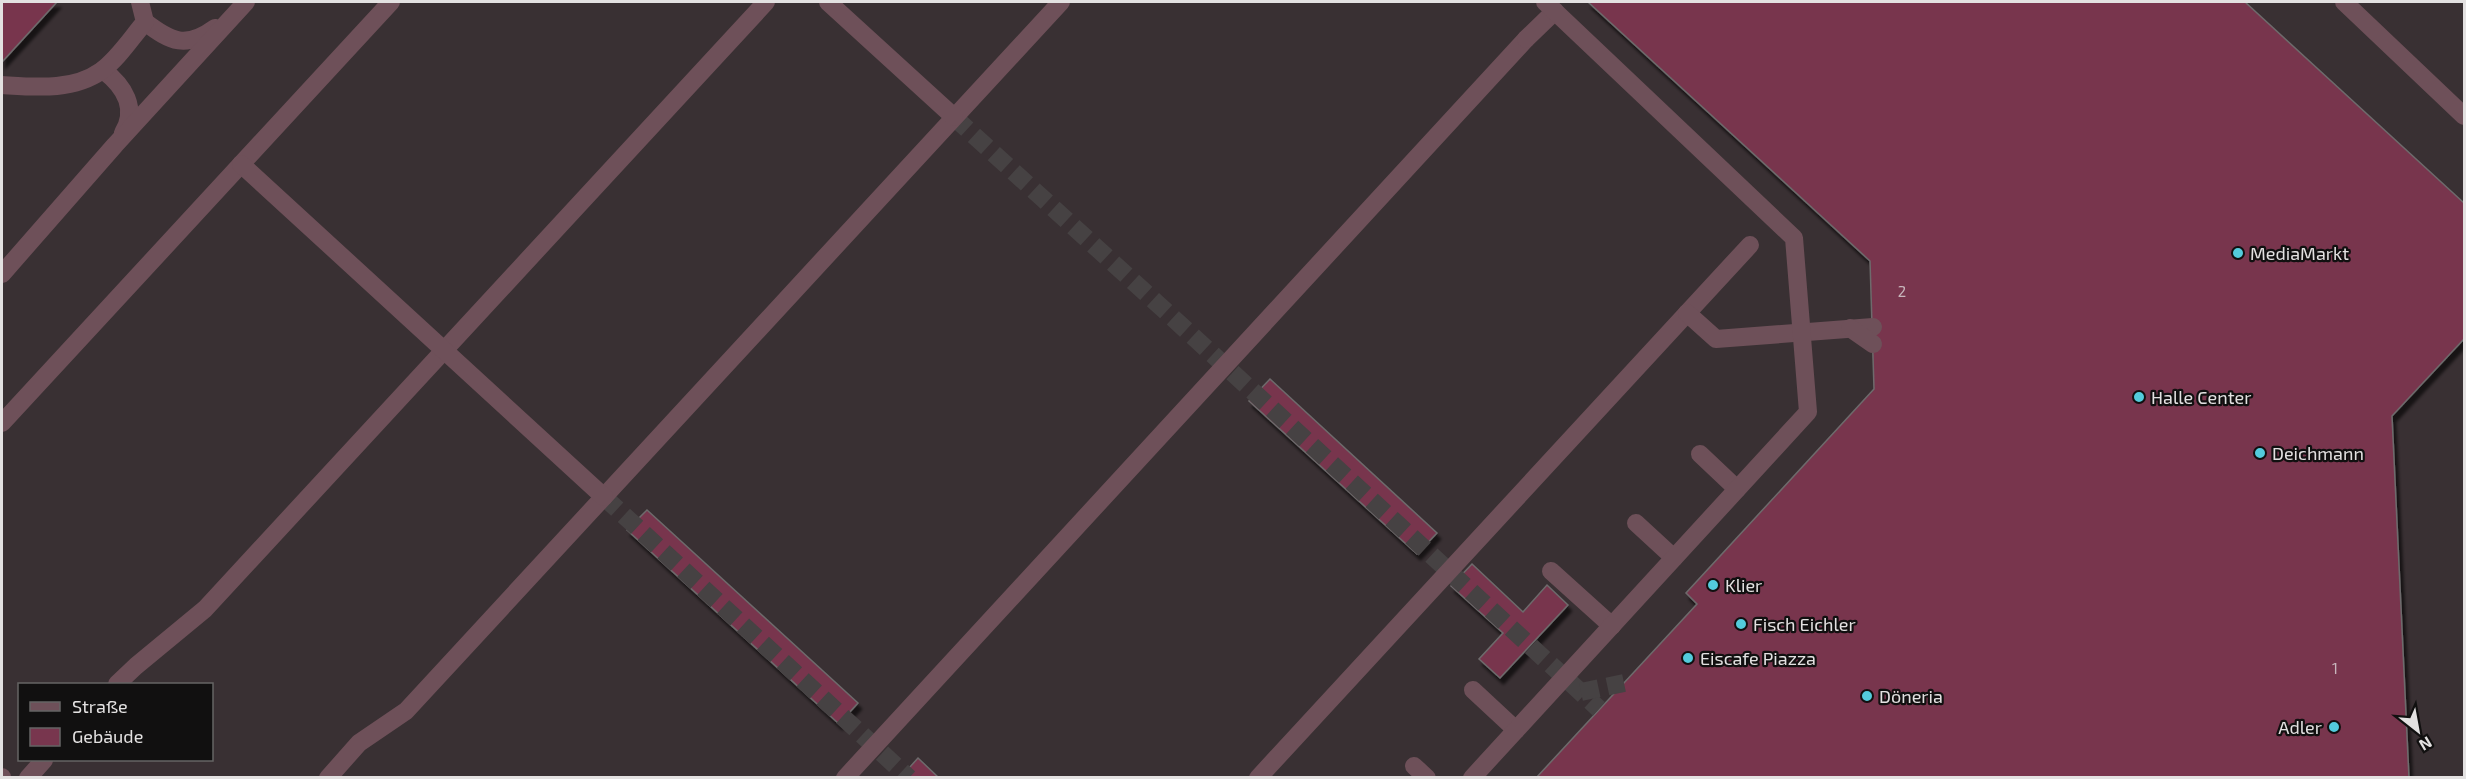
<svg xmlns="http://www.w3.org/2000/svg" width="2466" height="779" font-family="'Exo 2',sans-serif">
	<style>
		.built { fill: #393033; fill-rule: evenodd }
		.building { fill: #78364e; stroke: #6e6b6c; stroke-width: 1.5; filter: url(#shadow) }
		.lines { fill: none; stroke-linecap: round; stroke-linejoin: round }
		.street-tunnel { stroke: #464243; stroke-width: 18; stroke-dasharray: 18 9; stroke-linecap: butt }
		.lane { stroke: #6e5059; stroke-width: 18 }
		.street { stroke: #6e5059; stroke-width: 18 }
		.poi-dot { fill: #53cbdc; stroke: #111010; stroke-width: 2 }
		.labels { text-anchor: middle; dominant-baseline: central; stroke-width: 4.5; stroke-linejoin: round; paint-order: stroke }
		.number-label { font-size: 15px; fill: #c8b6bc }
		.poi-label { font-size: 18px; fill: #e3e1e1; stroke: #111010; text-anchor: start }
	</style>
	<defs>
		<filter id="shadow"><feDropShadow dx="3.5" dy="6" stdDeviation="1.5" flood-color="#0009"/></filter>
	</defs>
	<rect width="100%" height="100%" fill="#2a2627"/>
	<path class="built" d="M2,2H2464V777L2,778ZM20,684H212V760H20Z"/>
	<g class="building">
		<path d="M2,2H57L2,62Z"/>
		<path d="M1588,2H2245L2464,203V339L2392,416L2409,778H1536L1697,604L1686,593L1874,389L1870,261Z"/>
		<path d="M1270,379L1437,533L1417,554L1249,401Z"/>
		<path d="M647,510L858,703L839,724L627,530Z"/>
		<path d="M1472,564L1523,612L1547,585L1568,605L1500,678L1479,659L1503,633L1451,586Z"/>
		<path d="M918,758L939,778H900Z"/>
	</g>
	<g class="lines">
		<g class="street-tunnel">
			<path d="M954,117L1599,709"/>
			<path d="M604,497L909,778"/>
			<path d="M1581,692L1624,683"/>
		</g>
		<g class="lane">
			<path d="M2344,2L2464,116"/>
			<path d="M145,22C171,42 186,49 215,28"/>
			<path d="M103,70C124,86 138,108 123,133"/>
			<path d="M2,85C35,87 73,91 101,71C118,59 132,37 145,22L140,2"/>
			<path d="M2,274L115,145L246,2"/>
			<path d="M2,423L391,2"/>
			<path d="M117,684L136,666L205,609L766,2"/>
			<path d="M2,777V778"/>
			<path d="M28,778L44,760"/>
			<path d="M328,778L359,743L406,711L1061,2"/>
			<path d="M845,778L1526,39"/>
			<path d="M1258,778L1750,245"/>
		</g>
		<g class="street">
			<path d="M828,2L954,117"/>
			<path d="M1526,39L1555,11"/>
			<path d="M241,164L604,497"/>
			<path d="M1687,313L1716,339L1873,327"/>
			<path d="M1850,328L1873,344"/>
			<path d="M1700,454L1737,489"/>
			<path d="M1636,523L1674,558"/>
			<path d="M1551,571L1612,626"/>
			<path d="M1473,690L1516,730"/>
			<path d="M1414,766L1427,778"/>
			<path d="M1472,778L1808,412L1794,238L1545,2"/>
		</g>
	</g>
	<g class="poi-dot">
		<circle cx="2238" cy="253" r="6"/>
		<circle cx="2139" cy="397" r="6"/>
		<circle cx="2260" cy="453" r="6"/>
		<circle cx="1713" cy="585" r="6"/>
		<circle cx="1741" cy="624" r="6"/>
		<circle cx="1688" cy="658" r="6"/>
		<circle cx="1867" cy="696" r="6"/>
		<circle cx="2334" cy="727" r="6"/>
	</g>
	<g class="labels">
		<g class="number-label">
			<text x="1902" y="291">2</text>
			<text x="2335" y="668">1</text>
		</g>
		<g class="poi-label">
			<text x="2250" y="253">MediaMarkt</text>
			<text x="2151" y="397">Halle Center</text>
			<text x="2272" y="453">Deichmann</text>
			<text x="1725" y="585">Klier</text>
			<text x="1753" y="624">Fisch Eichler</text>
			<text x="1700" y="658">Eiscafe Piazza</text>
			<text x="1879" y="696">Döneria</text>
			<text x="2322" y="727" text-anchor="end">Adler</text>
		</g>
	</g>
	<rect width="2466" height="779" fill="none" stroke="#e3e1e1" stroke-width="6"/>
	<rect x="18" y="683" width="195" height="78" fill="#111010" stroke="#656464" stroke-width="1.5"/>
	<rect x="30" y="702" width="30" height="9" fill="#6e5059" stroke="#656464" stroke-width="1.5"/>
	<text x="72" y="713" font-size="18" fill="#e3e1e1">Straße</text>
	<rect x="30" y="728" width="30" height="18" fill="#78364e" stroke="#656464" stroke-width="1.5"/>
	<text x="72" y="743" font-size="18" fill="#e3e1e1">Gebäude</text>
	<g transform="translate(2418 731) rotate(149)" stroke="#111010" stroke-width="4.5" paint-order="stroke">
	<path d="M0-4.5L10 22L0 15L-10 22Z" fill="#e3e1e1"/>
	<text y="-9" font-size="16" font-weight="bold" text-anchor="middle" fill="#e3e1e1">N</text>
	</g>
</svg>
